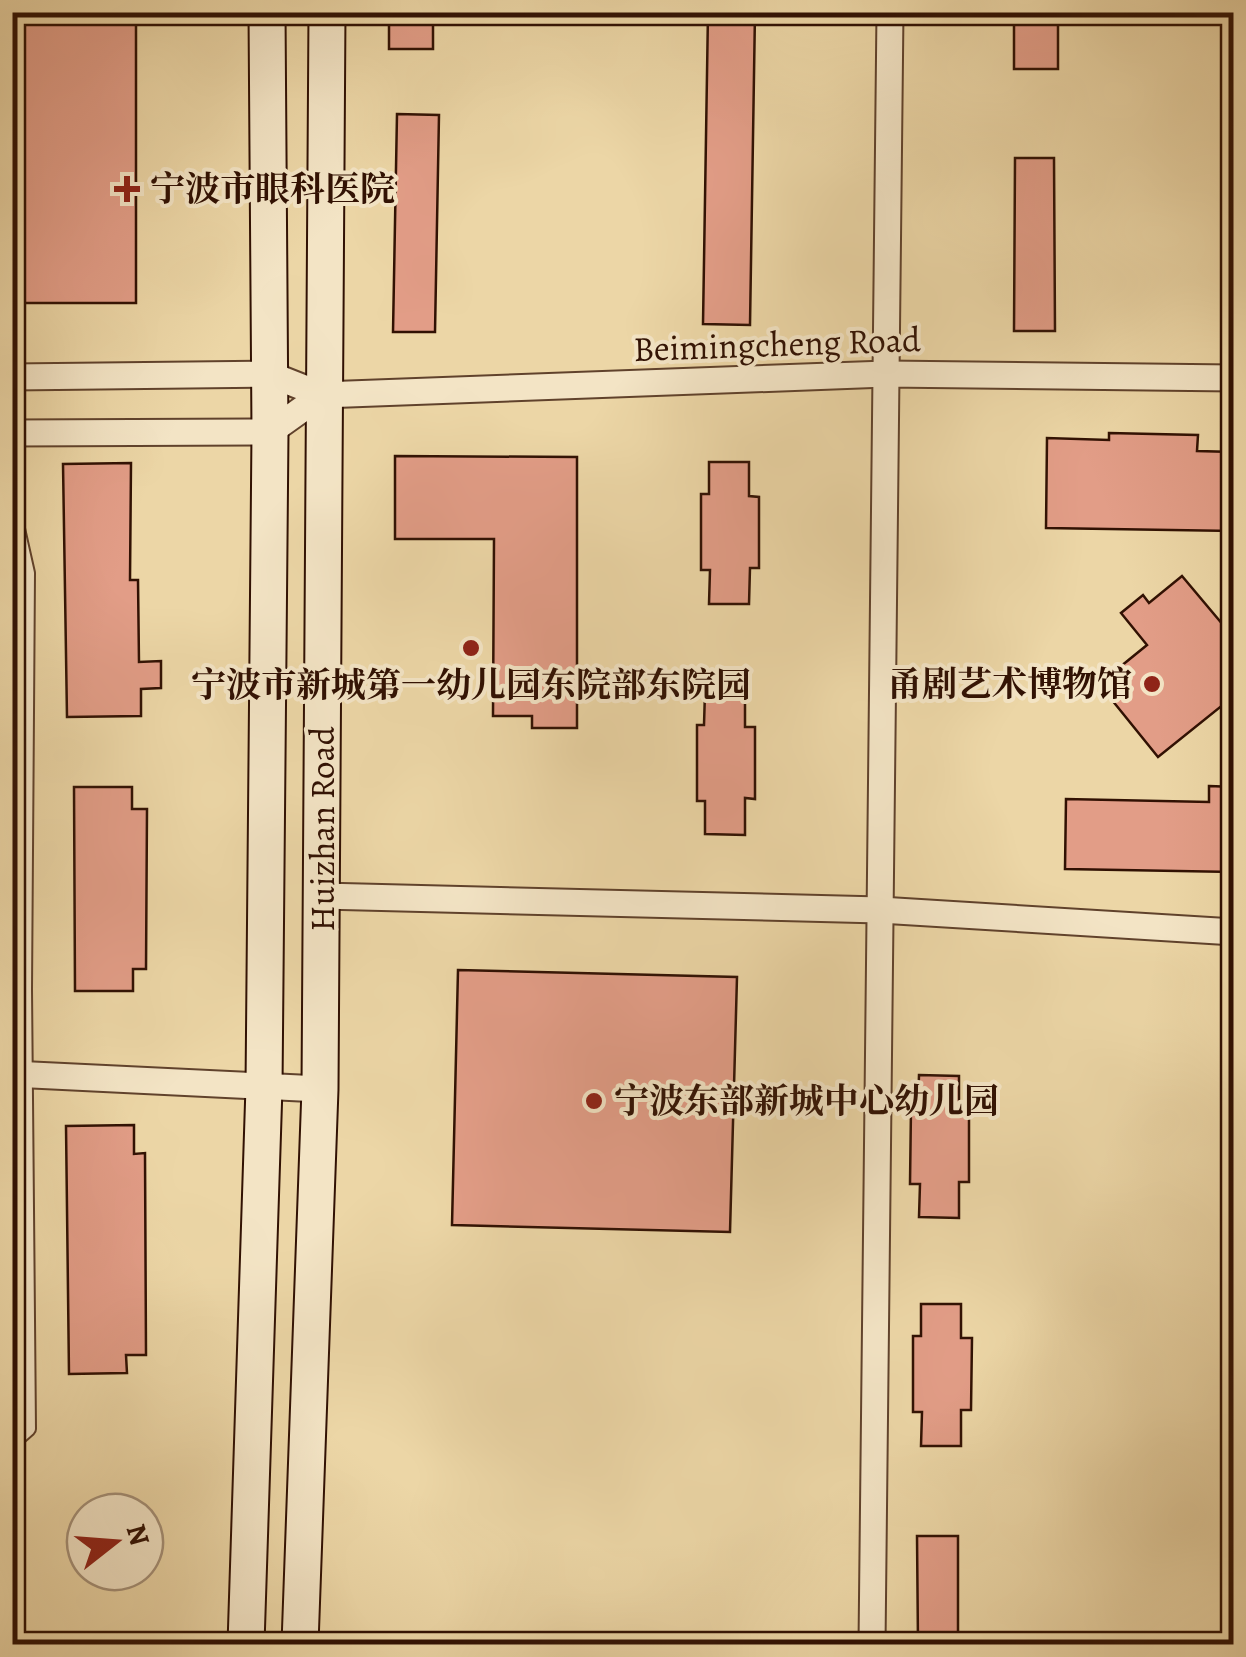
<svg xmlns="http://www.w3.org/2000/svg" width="1246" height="1657" font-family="Alegreya,'Noto Serif SC',serif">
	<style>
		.building { fill: #e29d87; stroke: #311103; stroke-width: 2.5 }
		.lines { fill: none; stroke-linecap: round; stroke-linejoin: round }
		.lane-casing { stroke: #60422c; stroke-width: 16 }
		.street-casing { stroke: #60422c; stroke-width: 29 }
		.secondary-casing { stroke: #311103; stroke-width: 39 }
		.lane { stroke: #f3e4c5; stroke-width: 12 }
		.street { stroke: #f3e4c5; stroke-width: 25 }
		.secondary { stroke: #f3e4c5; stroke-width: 35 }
		.poi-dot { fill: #8f2418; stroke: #f3e4c5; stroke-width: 4 }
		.labels { text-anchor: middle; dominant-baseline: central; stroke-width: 8; stroke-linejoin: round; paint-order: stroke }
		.poi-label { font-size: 35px; font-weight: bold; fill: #311103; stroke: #f3e4c5; text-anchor: start }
		.street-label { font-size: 35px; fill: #311103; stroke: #f3e4c5 }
	</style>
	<rect width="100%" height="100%" fill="#ecd6a6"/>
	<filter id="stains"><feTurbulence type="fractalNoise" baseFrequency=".002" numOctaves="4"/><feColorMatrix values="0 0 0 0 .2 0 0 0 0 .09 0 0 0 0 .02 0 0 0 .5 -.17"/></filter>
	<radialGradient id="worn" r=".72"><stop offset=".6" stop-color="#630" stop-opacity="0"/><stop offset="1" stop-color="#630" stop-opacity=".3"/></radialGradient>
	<g class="building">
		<path d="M12,12H136V303H21V183H12Z"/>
		<rect x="389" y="12" width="44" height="37"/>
		<path d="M708,12H755L750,325L703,324Z"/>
		<rect x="1014" y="12" width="44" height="57"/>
		<path d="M397,114L439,115L435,332H393Z"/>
		<path d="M1015,158H1054L1055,331H1014Z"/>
		<path d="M1109,433L1198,435L1197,451L1234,452V531L1046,528L1047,438L1109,440Z"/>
		<path d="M395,456L577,457V728H532V716H493L494,539H395Z"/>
		<path d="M709,462H749V496L759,497V568H750L749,604H709L710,570H701V494H709Z"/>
		<path d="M131,463L130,580H138L139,662L161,661V688L141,689V716L67,717L63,464Z"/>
		<path d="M1182,576L1234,638V696L1158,757L1099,684L1147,645L1121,613L1143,595L1149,603Z"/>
		<path d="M705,692L745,693V727H755V799L745,798V835L705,834V801H697V725H704Z"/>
		<path d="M1209,786L1234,787V872L1065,869L1066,799L1209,802Z"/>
		<path d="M74,787H132V809H147L146,969H133V991H75Z"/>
		<path d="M458,970L737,977L730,1232L452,1225Z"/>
		<path d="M919,1075L959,1076V1110H969V1182H959V1218L919,1217L920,1184H910L911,1108H918Z"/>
		<path d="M134,1125V1154L145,1153L146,1355H126L127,1373L69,1374L66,1126Z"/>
		<path d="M921,1304H961V1338H972L971,1410H961V1446H921L922,1412H913V1336H921Z"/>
		<path d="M917,1536H958V1644H918Z"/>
	</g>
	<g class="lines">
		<defs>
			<path id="lane" d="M12,502L28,573L25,989L29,1429L12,1444"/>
			<g id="street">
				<path d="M12,377L269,374L322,395L886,374L1234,378"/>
				<path d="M12,433L270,432L322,395"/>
				<path d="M322,896L880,910L1234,932"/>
				<path d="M12,1074L320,1089"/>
				<path d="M872,1644L890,12"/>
			</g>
			<g id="secondary">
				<path d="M246,1644L264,1087L270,432L267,12"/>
				<path d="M300,1644L320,1089L327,12"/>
			</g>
		</defs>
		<use href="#lane" class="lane-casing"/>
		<use href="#street" class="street-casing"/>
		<use href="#secondary" class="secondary-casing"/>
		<use href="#lane" class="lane"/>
		<use href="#street" class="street"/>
		<use href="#secondary" class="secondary"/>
	</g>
	<g class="poi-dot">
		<path d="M122 174h10v10h10v10h-10v10h-10v-10h-10v-10h10z"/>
		<circle cx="471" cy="648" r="10"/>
		<circle cx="1152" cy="684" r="10"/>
		<circle cx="594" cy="1101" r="10"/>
	</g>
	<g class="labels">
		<g class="poi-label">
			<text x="150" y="189">宁波市眼科医院</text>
			<text x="1132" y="684" text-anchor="end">甬剧艺术博物馆</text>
			<text x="471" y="685" text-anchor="middle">宁波市新城第一幼儿园东院部东院园</text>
			<text x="614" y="1101">宁波东部新城中心幼儿园</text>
		</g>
		<g class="street-label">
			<text transform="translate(777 344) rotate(-2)">Beimingcheng Road</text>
			<text transform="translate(322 829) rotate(-90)">Huizhan Road</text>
		</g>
	</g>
	<rect width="1246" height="1657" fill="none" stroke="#ecd6a6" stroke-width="50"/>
	<rect x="15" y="15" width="1216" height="1627" fill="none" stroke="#311103" stroke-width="5"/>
	<rect x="25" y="25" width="1196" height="1607" fill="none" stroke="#311103" stroke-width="2.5"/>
	<g transform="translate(115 1542) rotate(73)"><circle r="48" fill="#f3e4c5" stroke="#a59077" stroke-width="2.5"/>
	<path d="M0-8L18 38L0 25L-18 38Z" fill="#8f2418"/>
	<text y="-15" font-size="28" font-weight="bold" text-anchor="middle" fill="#311103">N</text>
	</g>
	<rect width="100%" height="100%" filter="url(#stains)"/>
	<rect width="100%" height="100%" fill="url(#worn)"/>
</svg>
